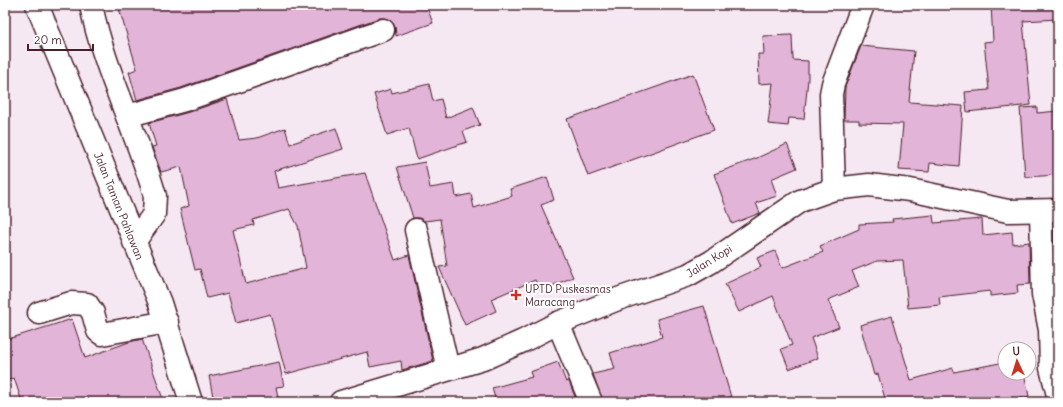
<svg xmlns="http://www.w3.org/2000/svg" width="1063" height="407" font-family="Delius,sans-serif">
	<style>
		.building { fill: #e2b4d8; stroke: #4a1f2b; fill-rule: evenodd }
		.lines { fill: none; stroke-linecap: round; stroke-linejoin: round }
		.street-casing { stroke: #4a1f2b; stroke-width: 25 }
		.primary-casing { stroke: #4a1f2b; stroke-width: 25 }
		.street { stroke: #fff; stroke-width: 22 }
		.primary { stroke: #fff; stroke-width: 22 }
		.poi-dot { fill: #c8321e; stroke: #fff; stroke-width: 1.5 }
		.labels { text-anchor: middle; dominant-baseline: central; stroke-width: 4; stroke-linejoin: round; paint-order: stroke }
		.street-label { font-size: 11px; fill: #4a1f2b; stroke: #fff }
		.poi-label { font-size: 11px; fill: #4a1f2b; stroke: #fff; text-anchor: start }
	</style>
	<rect width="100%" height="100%" fill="#f6e8f3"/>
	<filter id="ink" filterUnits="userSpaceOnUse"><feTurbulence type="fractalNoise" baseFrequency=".025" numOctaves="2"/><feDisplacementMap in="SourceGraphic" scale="8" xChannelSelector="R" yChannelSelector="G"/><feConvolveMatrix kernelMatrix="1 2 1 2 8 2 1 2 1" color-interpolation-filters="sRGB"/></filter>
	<g filter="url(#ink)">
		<g class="building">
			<path d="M118,5H426L433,23L396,36L395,26L391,21L386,18H379L181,88L137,100L129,72L137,69Z"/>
			<path d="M991,5H1058V19L1023,21L1031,105L967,112L965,92L989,90L984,42L993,41Z"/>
			<path d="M792,35L793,60L808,61V79L804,119L789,118L788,126L768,124L773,83L759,84L758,54H764L763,36Z"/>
			<path d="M861,46L914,51L909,102L963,106L959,166L930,163L929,172L899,170L903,124L859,123V120H844L845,87Z"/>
			<path d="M693,74L714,130L588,176L567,119Z"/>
			<path d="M429,84L433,101L441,99L446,118L473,107L480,125L463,131L467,142L417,159L409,128L387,135L374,94L391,89L392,93Z"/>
			<path d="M227,99L239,140L257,138L285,128L290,144L336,128L343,149L274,171L278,188L365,173L395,260L409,255L433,361L402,370L401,361L370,367L367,352L286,374L270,314L236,323L228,293L207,298L200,269L195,270L180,209L189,206L181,167L161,172L152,147L156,146L149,123L189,112ZM289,209L298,226L306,268L246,284L233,230L254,225L253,220Z"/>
			<path d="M1037,107V113L1058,111V175L1025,177L1020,108Z"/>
			<path d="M787,144L797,168L771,179L777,196L756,203L760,213L732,224L714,174L757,158Z"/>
			<path d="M425,162L430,188L454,184L456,197L471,194L474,208L512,196L510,189L547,177L554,200L541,205L573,277L540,291L535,280L491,299L496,311L465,325L439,267L447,266L440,219L425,221L419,218H413L397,167Z"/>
			<path d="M933,215L934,223L982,219L983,235L1012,232L1013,244L1029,242L1030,284L1017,285L1018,293L990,296V291L939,297L940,305L908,308L903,260L877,261L852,271L859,287L828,300L839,327L811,338L818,358L789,369L781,349L792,345L773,296L739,312L725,284L761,267L757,258L775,251L782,268L823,252L820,246L859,229V224L893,222L892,219Z"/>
			<path d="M1054,240H1058V282H1055Z"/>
			<path d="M704,306L731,397L715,402H603L593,374L615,369L610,353L662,337L657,319Z"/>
			<path d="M892,316L911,380L953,368L954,372L1005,362V373H1024L1029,396L1002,402H886L878,374L874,375L860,325Z"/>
			<path d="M72,319L85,358L129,342L142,339L164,402H22L14,378L5,381V340Z"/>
			<path d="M279,362L284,386L276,387L279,402H214L209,376Z"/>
			<path d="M558,362L566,382L569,381L577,402H496L492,388L532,377L530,372Z"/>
		</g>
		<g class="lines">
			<defs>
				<g id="street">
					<path d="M91,5C104,71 137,131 155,196L154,214L134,242"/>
					<path d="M127,116L185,100L383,30"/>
					<path d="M834,189L831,94L833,84L863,5"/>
					<path d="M1041,211L1043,294L1050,330L1051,368L1058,395"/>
					<path d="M416,230L448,369"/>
					<path d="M39,313L71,303L87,304L93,313L98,331L102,334L167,322"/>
					<path d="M558,323L591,402"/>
					<path d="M341,402L483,359L523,341L558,323L618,299L688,275L711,262L800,201L834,189L869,185L910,190L1008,211L1058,210"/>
				</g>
				<path id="primary" d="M37,5L160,303L191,402"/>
			</defs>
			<use href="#street" class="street-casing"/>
			<use href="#primary" class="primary-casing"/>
			<use href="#street" class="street"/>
			<use href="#primary" class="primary"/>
		</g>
	</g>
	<path class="poi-dot" d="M514 289h4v4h4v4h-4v4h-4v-4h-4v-4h4z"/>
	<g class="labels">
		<g class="street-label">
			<text transform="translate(119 206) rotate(68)">Jalan Taman Pahlawan</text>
			<text transform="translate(709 261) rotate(-32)">Jalan Kopi</text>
		</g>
		<g class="poi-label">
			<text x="525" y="289">UPTD Puskesmas<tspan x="525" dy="13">Maracang</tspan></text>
		</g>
	</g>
	<rect width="1063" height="407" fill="none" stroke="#fff" stroke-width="20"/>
	<rect x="10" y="10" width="1043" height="387" fill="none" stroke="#4a1f2b" stroke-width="1.5" filter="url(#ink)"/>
	<g transform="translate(1017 361) rotate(356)"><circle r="19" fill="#ffffff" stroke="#b7a5aa"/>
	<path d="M0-3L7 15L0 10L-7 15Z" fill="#c8321e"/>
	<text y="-6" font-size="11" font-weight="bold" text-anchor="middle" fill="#4a1f2b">U</text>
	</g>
	<path d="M28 44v6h65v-6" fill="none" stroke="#4a1f2b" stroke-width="2"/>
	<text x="34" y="44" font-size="12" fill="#4a1f2b" stroke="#ffffff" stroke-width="3" paint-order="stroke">20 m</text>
</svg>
